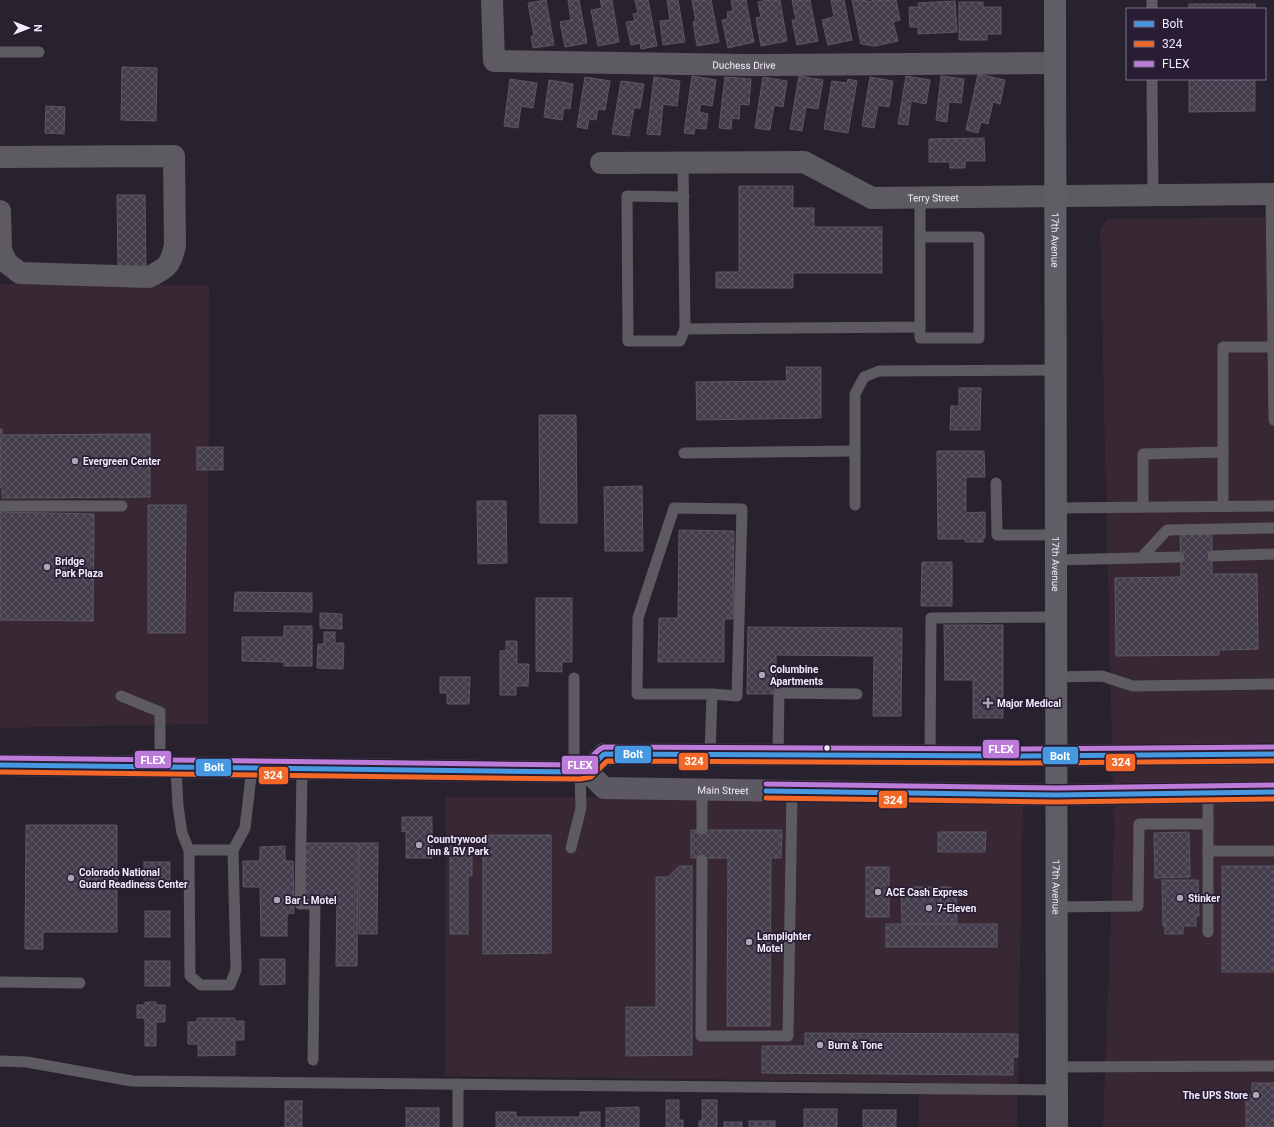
<svg xmlns="http://www.w3.org/2000/svg" width="1274" height="1127" font-family="Roboto,sans-serif">
	<style>
		.commercial { fill: #372833 }
		.building { fill: url(#building-cross-hatch); stroke: #5c5763 }
		.lines { fill: none; stroke-linecap: round; stroke-linejoin: round }
		.lane { stroke: #5d5b61; stroke-width: 11 }
		.street { stroke: #5d5b61; stroke-width: 22 }
		.secondary { stroke: #5f5e65; stroke-width: 22 }
		.highway { stroke: #5c5962; stroke-width: 22 }
		.bus-1-casing { stroke: #281d34; stroke-width: 8 }
		.bus-2-casing { stroke: #281d34; stroke-width: 8 }
		.bus-3-casing { stroke: #281d34; stroke-width: 8 }
		.bus-1 { stroke: #4699e1; stroke-width: 5 }
		.bus-2 { stroke: #f36827; stroke-width: 5 }
		.bus-3 { stroke: #bd7bd9; stroke-width: 5 }
		.poi-dot { fill: #aba5b4; stroke: #281d34; stroke-width: 1.5 }
		.bus-dot { fill: #f2ebfb; stroke: #281d34; stroke-width: 1.5 }
		.labels { text-anchor: middle; dominant-baseline: central; stroke-width: 3.5; stroke-linejoin: round; paint-order: stroke }
		.street-label { font-size: 10px; fill: #f2ebfb; stroke: #281d34 }
		.poi-label { font-size: 10px; font-weight: bold; fill: #f2ebfb; stroke: #281d34; text-anchor: start }
		.line-badge { stroke: #281d34; stroke-width: 1.5 }
		.badge-label { font-size: 11px; text-anchor: middle; font-weight: bold; fill: #fff }
	</style>
	<defs>
		<pattern id="building-cross-hatch" width="8" height="8" patternUnits="userSpaceOnUse"><rect width="8" height="8" fill="#443d4c"/><path d="M0 0l8 8M0 8l8-8" fill="none" stroke="#5f5967"/></pattern>
	</defs>
	<rect width="100%" height="100%" fill="#28222f"/>
	<g class="commercial">
		<path d="M1274,217V1127H1103L1114,832L1100,229L1108,219Z"/>
		<path d="M0,284L209,285L208,724L0,728Z"/>
		<path d="M446,797L1023,798L1017,1127H919V1082L445,1076Z"/>
	</g>
	<g class="building">
		<path d="M546,0L554,45L533,48L531,36H534L528,3Z"/>
		<path d="M568,0H579L587,43L565,47L560,22L571,20Z"/>
		<path d="M600,0H612L619,42L598,46L591,10L602,8Z"/>
		<path d="M635,0H648L657,46L641,49L640,43L631,45L626,22L635,21L633,14L638,13Z"/>
		<path d="M667,0H678L685,42L663,45L660,21L670,20Z"/>
		<path d="M692,0H711L719,42L697,46L693,22L696,21Z"/>
		<path d="M731,0H746L754,42L728,48L722,20L728,19L727,12L733,11Z"/>
		<path d="M766,0H780L787,41L761,46L756,18L761,17L758,2Z"/>
		<path d="M792,0H810L818,41L797,45L792,20H796Z"/>
		<path d="M831,0H844L852,40L828,45L822,20L834,17Z"/>
		<path d="M852,0H867V2L875,0H896L900,20L893,22L898,41L875,46L861,44Z"/>
		<path d="M955,1L957,32L918,34V27H910L909,7H919L918,3Z"/>
		<path d="M959,2H983V7H1001V34H987V40H959Z"/>
		<rect x="1189" y="4" width="66" height="5"/>
		<path d="M122,67L157,68L156,121L121,120Z"/>
		<path d="M978,74L1005,80L1000,104L993,102L988,124L981,122L978,133L966,130Z"/>
		<path d="M692,76L716,80L712,106L701,104L699,112L708,114L706,129L695,128L694,134L684,133Z"/>
		<path d="M799,76L823,80L818,109L806,107L802,131L790,129Z"/>
		<path d="M906,76L930,80L926,104L911,101L908,125L898,124Z"/>
		<path d="M941,76L964,79L961,103L949,102L947,122L936,120Z"/>
		<path d="M585,77L610,81L605,110L598,109L596,120L589,119L587,129L577,127Z"/>
		<path d="M654,77L680,81L677,106L663,104L660,135L647,134Z"/>
		<path d="M725,77L751,79L749,105L740,104L739,119L732,118L731,129L719,128Z"/>
		<path d="M763,77L787,81L783,107L774,105L770,130L755,128Z"/>
		<path d="M870,77L893,81L889,107L878,105L874,128L862,126Z"/>
		<path d="M510,79L537,83L533,108L521,106L518,128L504,126Z"/>
		<path d="M848,79L857,81L848,133L824,129L832,81L847,83Z"/>
		<path d="M1189,79H1255V111L1189,112Z"/>
		<path d="M549,80L573,84L570,109L564,108L562,120L544,117Z"/>
		<path d="M621,81L644,84L640,108H634L629,136L612,134Z"/>
		<path d="M46,106L65,107L64,134L45,133Z"/>
		<path d="M984,138L985,161H965V168H950V162H929V139Z"/>
		<path d="M739,186H793V208H814V227H882V273H793V288H716V272H739Z"/>
		<path d="M117,195H145L146,269H118Z"/>
		<path d="M786,367H821V418L697,420L696,382L787,381Z"/>
		<path d="M959,388H981L980,430H950L951,406H959Z"/>
		<path d="M539,415H576L577,523H540Z"/>
		<path d="M0,429H2V435L150,434V497L2,498V487H0Z"/>
		<rect x="197" y="447" width="26" height="23"/>
		<path d="M937,451H984L985,477H966V513L985,512V538H983V542H965V539H938Z"/>
		<path d="M642,486L643,551H605L604,487Z"/>
		<path d="M477,501H506L507,563L478,564Z"/>
		<path d="M148,505H186L185,633H148Z"/>
		<path d="M0,512L94,514L93,621L0,620Z"/>
		<path d="M679,530L734,531L733,619H724V662H658L659,618H678Z"/>
		<path d="M1180,533H1212V574H1257L1258,649L1219,650V655L1116,656L1115,578L1181,577Z"/>
		<path d="M922,562H952V606H921Z"/>
		<path d="M235,592L312,593V612L234,611Z"/>
		<path d="M536,598H572V662H562V672L536,671Z"/>
		<path d="M320,613L342,614V629L320,628Z"/>
		<path d="M944,625H1003V718H973V680H945Z"/>
		<path d="M284,626H312V666H284V662L242,661V637H284Z"/>
		<path d="M748,627L902,628L901,716H873L874,656L776,655V694H747Z"/>
		<path d="M324,632H335V643H344L343,669L317,668L318,644H324Z"/>
		<path d="M506,641H517V664H529L528,686H516V695H500V651H506Z"/>
		<path d="M440,677H470L469,704H447V693H440Z"/>
		<path d="M402,817H432V858H406V831L402,832Z"/>
		<path d="M26,825H117V932H43V949H25Z"/>
		<path d="M691,830H782L781,858H771L770,1026H727L728,858H691Z"/>
		<path d="M938,832H986L985,852H938Z"/>
		<path d="M1189,832L1190,877L1155,878L1154,833Z"/>
		<path d="M483,835H551V953L483,954Z"/>
		<path d="M305,843H358L357,966H336L337,897L305,896Z"/>
		<path d="M359,843H378L377,934H359Z"/>
		<path d="M285,846V861H293L294,913L287,914V936H261L260,887H243V861H260V847Z"/>
		<path d="M450,846H468V856H472V876H468V934H450Z"/>
		<rect x="144" y="862" width="26" height="25"/>
		<path d="M679,866H692V1055L626,1056V1007H656V877H668Z"/>
		<rect x="1222" y="866" width="52" height="106"/>
		<rect x="866" y="867" width="23" height="50"/>
		<path d="M1162,880H1198L1199,916H1196V926H1183V934H1165V926H1163Z"/>
		<path d="M909,887H951V892H956L957,924H902L901,892H909Z"/>
		<rect x="145" y="911" width="25" height="26"/>
		<rect x="886" y="924" width="111" height="23"/>
		<path d="M260,959H285V984L260,985Z"/>
		<rect x="145" y="961" width="25" height="25"/>
		<path d="M145,1002H156V1005H165V1022H156V1046H145V1018H137V1005H145Z"/>
		<path d="M197,1018H235V1021H244V1040H235V1055L198,1056V1044H188V1022H197Z"/>
		<path d="M805,1033L1018,1034V1057H1013V1075L762,1073V1046H805Z"/>
		<path d="M1252,1083H1274V1127H1246V1095H1252Z"/>
		<path d="M666,1100H679V1120H683V1127H666Z"/>
		<path d="M702,1100H717V1127H699V1121H702Z"/>
		<rect x="285" y="1101" width="17" height="26"/>
		<path d="M639,1107V1127H606V1108Z"/>
		<rect x="406" y="1108" width="33" height="19"/>
		<rect x="804" y="1109" width="33" height="18"/>
		<rect x="863" y="1110" width="33" height="17"/>
		<path d="M496,1112H516V1117H580V1112H600V1127H496Z"/>
		<rect x="749" y="1121" width="26" height="6"/>
		<rect x="724" y="1122" width="18" height="5"/>
	</g>
	<g class="lines">
		<g class="lane">
			<path d="M1152,0V9"/>
			<path d="M0,52H39"/>
			<path d="M1152,79L1153,195"/>
			<path d="M683,163L685,329L920,327V198"/>
			<path d="M1271,194L1274,420"/>
			<path d="M684,197L627,196L628,341H680L685,329"/>
			<path d="M920,237H979V338H920V327"/>
			<path d="M684,453L855,451"/>
			<path d="M996,483L997,535H1055"/>
			<path d="M855,505V394L864,377L879,371L1055,370"/>
			<path d="M0,506H122"/>
			<path d="M1223,506V347H1273"/>
			<path d="M1143,507V454L1223,452"/>
			<path d="M1055,508L1274,506"/>
			<path d="M1213,556L1274,554"/>
			<path d="M1141,558L1167,530L1274,528"/>
			<path d="M1055,560L1179,557"/>
			<path d="M1055,677L1102,676L1133,686L1274,684"/>
			<path d="M121,696L160,712V767"/>
			<path d="M710,755L712,694H637L638,618L674,508L742,509L737,696L712,694"/>
			<path d="M778,756L779,693L857,694"/>
			<path d="M930,756L931,618L1055,617"/>
			<path d="M176,767L178,806L182,833L189,850H233L245,828L252,768"/>
			<path d="M302,769L300,904H315L313,1060"/>
			<path d="M574,771V678"/>
			<path d="M1208,793V851H1274"/>
			<path d="M702,829V790"/>
			<path d="M571,848L581,808L580,772"/>
			<path d="M189,850L190,976L201,985H230L236,970L233,850"/>
			<path d="M1208,851V932"/>
			<path d="M702,860L701,1036H788L792,791"/>
			<path d="M1056,907L1138,906L1139,824H1208"/>
			<path d="M0,982L80,983"/>
			<path d="M0,1061L27,1062L132,1081L1057,1090"/>
			<path d="M1057,1067L1274,1066"/>
			<path d="M458,1127V1084"/>
		</g>
		<g class="street">
			<path id="s1" d="M492,0L494,61L747,65L1055,63"/>
			<path d="M0,157L174,156L175,245C171,265 167,268 149,277L20,273L7,263L1,250L0,211"/>
			<path id="s2" d="M601,163L804,162L872,198L1274,194"/>
		</g>
		<path class="secondary" id="s3" d="M1055,0L1057,1127"/>
		<g class="highway">
			<path d="M0,765L580,772L587,771L604,754L1021,756L1274,754"/>
			<path id="s4" d="M587,771L604,788L1056,795L1274,792"/>
		</g>
		<defs>
			<g id="bus-1">
				<path d="M0,765L580,772L587,771L604,754L1021,756L1274,754"/>
				<path d="M766,791L1056,795L1274,792"/>
			</g>
			<g id="bus-2">
				<path d="M0,772L580,779L591,777L607,761L1021,763L1274,761"/>
				<path d="M766,798L1056,802L1274,799"/>
			</g>
			<g id="bus-3">
				<path d="M0,758L580,765C590,764 594,750 604,747L1021,749L1274,747"/>
				<path d="M766,784L1056,788L1274,785"/>
			</g>
		</defs>
		<use href="#bus-1" class="bus-1-casing"/>
		<use href="#bus-2" class="bus-2-casing"/>
		<use href="#bus-3" class="bus-3-casing"/>
		<use href="#bus-1" class="bus-1"/>
		<use href="#bus-2" class="bus-2"/>
		<use href="#bus-3" class="bus-3"/>
	</g>
	<g class="poi-dot">
		<circle cx="75" cy="461" r="4"/>
		<circle cx="47" cy="567" r="4"/>
		<circle cx="762" cy="675" r="4"/>
		<path d="M986 697h4v4h4v4h-4v4h-4v-4h-4v-4h4z"/>
		<circle cx="419" cy="845" r="4"/>
		<circle cx="71" cy="878" r="4"/>
		<circle cx="878" cy="892" r="4"/>
		<circle cx="1180" cy="898" r="4"/>
		<circle cx="277" cy="900" r="4"/>
		<circle cx="929" cy="908" r="4"/>
		<circle cx="749" cy="942" r="4"/>
		<circle cx="820" cy="1045" r="4"/>
		<circle cx="1256" cy="1095" r="4"/>
	</g>
	<circle class="bus-dot" cx="827" cy="748" r="3.5"/>
	<g class="labels">
		<g class="street-label">
			<text stroke="none"><textPath href="#s1" startOffset="311">Duchess Drive</textPath></text>
			<text stroke="none"><textPath href="#s2" startOffset="341">Terry Street</textPath></text>
			<text stroke="none"><textPath href="#s3" startOffset="240">17th Avenue</textPath></text>
			<text stroke="none"><textPath href="#s3" startOffset="564">17th Avenue</textPath></text>
			<text stroke="none"><textPath href="#s4" startOffset="143">Main Street</textPath></text>
			<text stroke="none"><textPath href="#s3" startOffset="887">17th Avenue</textPath></text>
		</g>
		<g class="poi-label">
			<text x="83" y="461">Evergreen Center</text>
			<text x="55" y="561">Bridge<tspan x="55" dy="12">Park Plaza</tspan></text>
			<text x="770" y="669">Columbine<tspan x="770" dy="12">Apartments</tspan></text>
			<text x="997" y="703">Major Medical</text>
			<text x="427" y="839">Countrywood<tspan x="427" dy="12">Inn &amp; RV Park</tspan></text>
			<text x="79" y="872">Colorado National<tspan x="79" dy="12">Guard Readiness Center</tspan></text>
			<text x="886" y="892">ACE Cash Express</text>
			<text x="1188" y="898">Stinker</text>
			<text x="285" y="900">Bar L Motel</text>
			<text x="937" y="908">7-Eleven</text>
			<text x="757" y="936">Lamplighter<tspan x="757" dy="12">Motel</tspan></text>
			<text x="828" y="1045">Burn &amp; Tone</text>
			<text x="1248" y="1095" text-anchor="end">The UPS Store</text>
		</g>
	</g>
	<g class="line-badge">
		<rect x="982" y="739" width="38" height="20" rx="4" fill="#bd7bd9"/>
		<rect x="614" y="745" width="38" height="19" rx="4" fill="#4699e1"/>
		<rect x="1042" y="746" width="37" height="19" rx="4" fill="#4699e1"/>
		<rect x="134" y="750" width="38" height="19" rx="4" fill="#bd7bd9"/>
		<rect x="678" y="752" width="31" height="19" rx="4" fill="#f36827"/>
		<rect x="1105" y="753" width="31" height="19" rx="4" fill="#f36827"/>
		<rect x="561" y="755" width="38" height="20" rx="4" fill="#bd7bd9"/>
		<rect x="195" y="758" width="37" height="19" rx="4" fill="#4699e1"/>
		<rect x="258" y="766" width="31" height="19" rx="4" fill="#f36827"/>
		<rect x="878" y="790" width="30" height="19" rx="4" fill="#f36827"/>
	</g>
	<g class="badge-label">
		<text x="1001" y="753">FLEX</text>
		<text x="633" y="758">Bolt</text>
		<text x="1060" y="760">Bolt</text>
		<text x="153" y="764">FLEX</text>
		<text x="694" y="765">324</text>
		<text x="1121" y="766">324</text>
		<text x="580" y="769">FLEX</text>
		<text x="214" y="771">Bolt</text>
		<text x="273" y="779">324</text>
		<text x="893" y="804">324</text>
	</g>
	<rect x="1126" y="8" width="140" height="72" fill="#281d34" stroke="#796f84"/>
	<rect x="1134" y="21" width="20" height="6" fill="#4699e1" stroke="#796f84"/>
	<text x="1162" y="28" font-size="12" fill="#f2ebfb">Bolt</text>
	<rect x="1134" y="41" width="20" height="6" fill="#f36827" stroke="#796f84"/>
	<text x="1162" y="48" font-size="12" fill="#f2ebfb">324</text>
	<rect x="1134" y="61" width="20" height="6" fill="#bd7bd9" stroke="#796f84"/>
	<text x="1162" y="68" font-size="12" fill="#f2ebfb">FLEX</text>
	<g transform="translate(28 28) rotate(90)" stroke="#281d34" stroke-width="3" paint-order="stroke">
	<path d="M0-3L7 15L0 10L-7 15Z" fill="#f2ebfb"/>
	<text y="-6" font-size="11" font-weight="bold" text-anchor="middle" fill="#f2ebfb">N</text>
	</g>
</svg>
